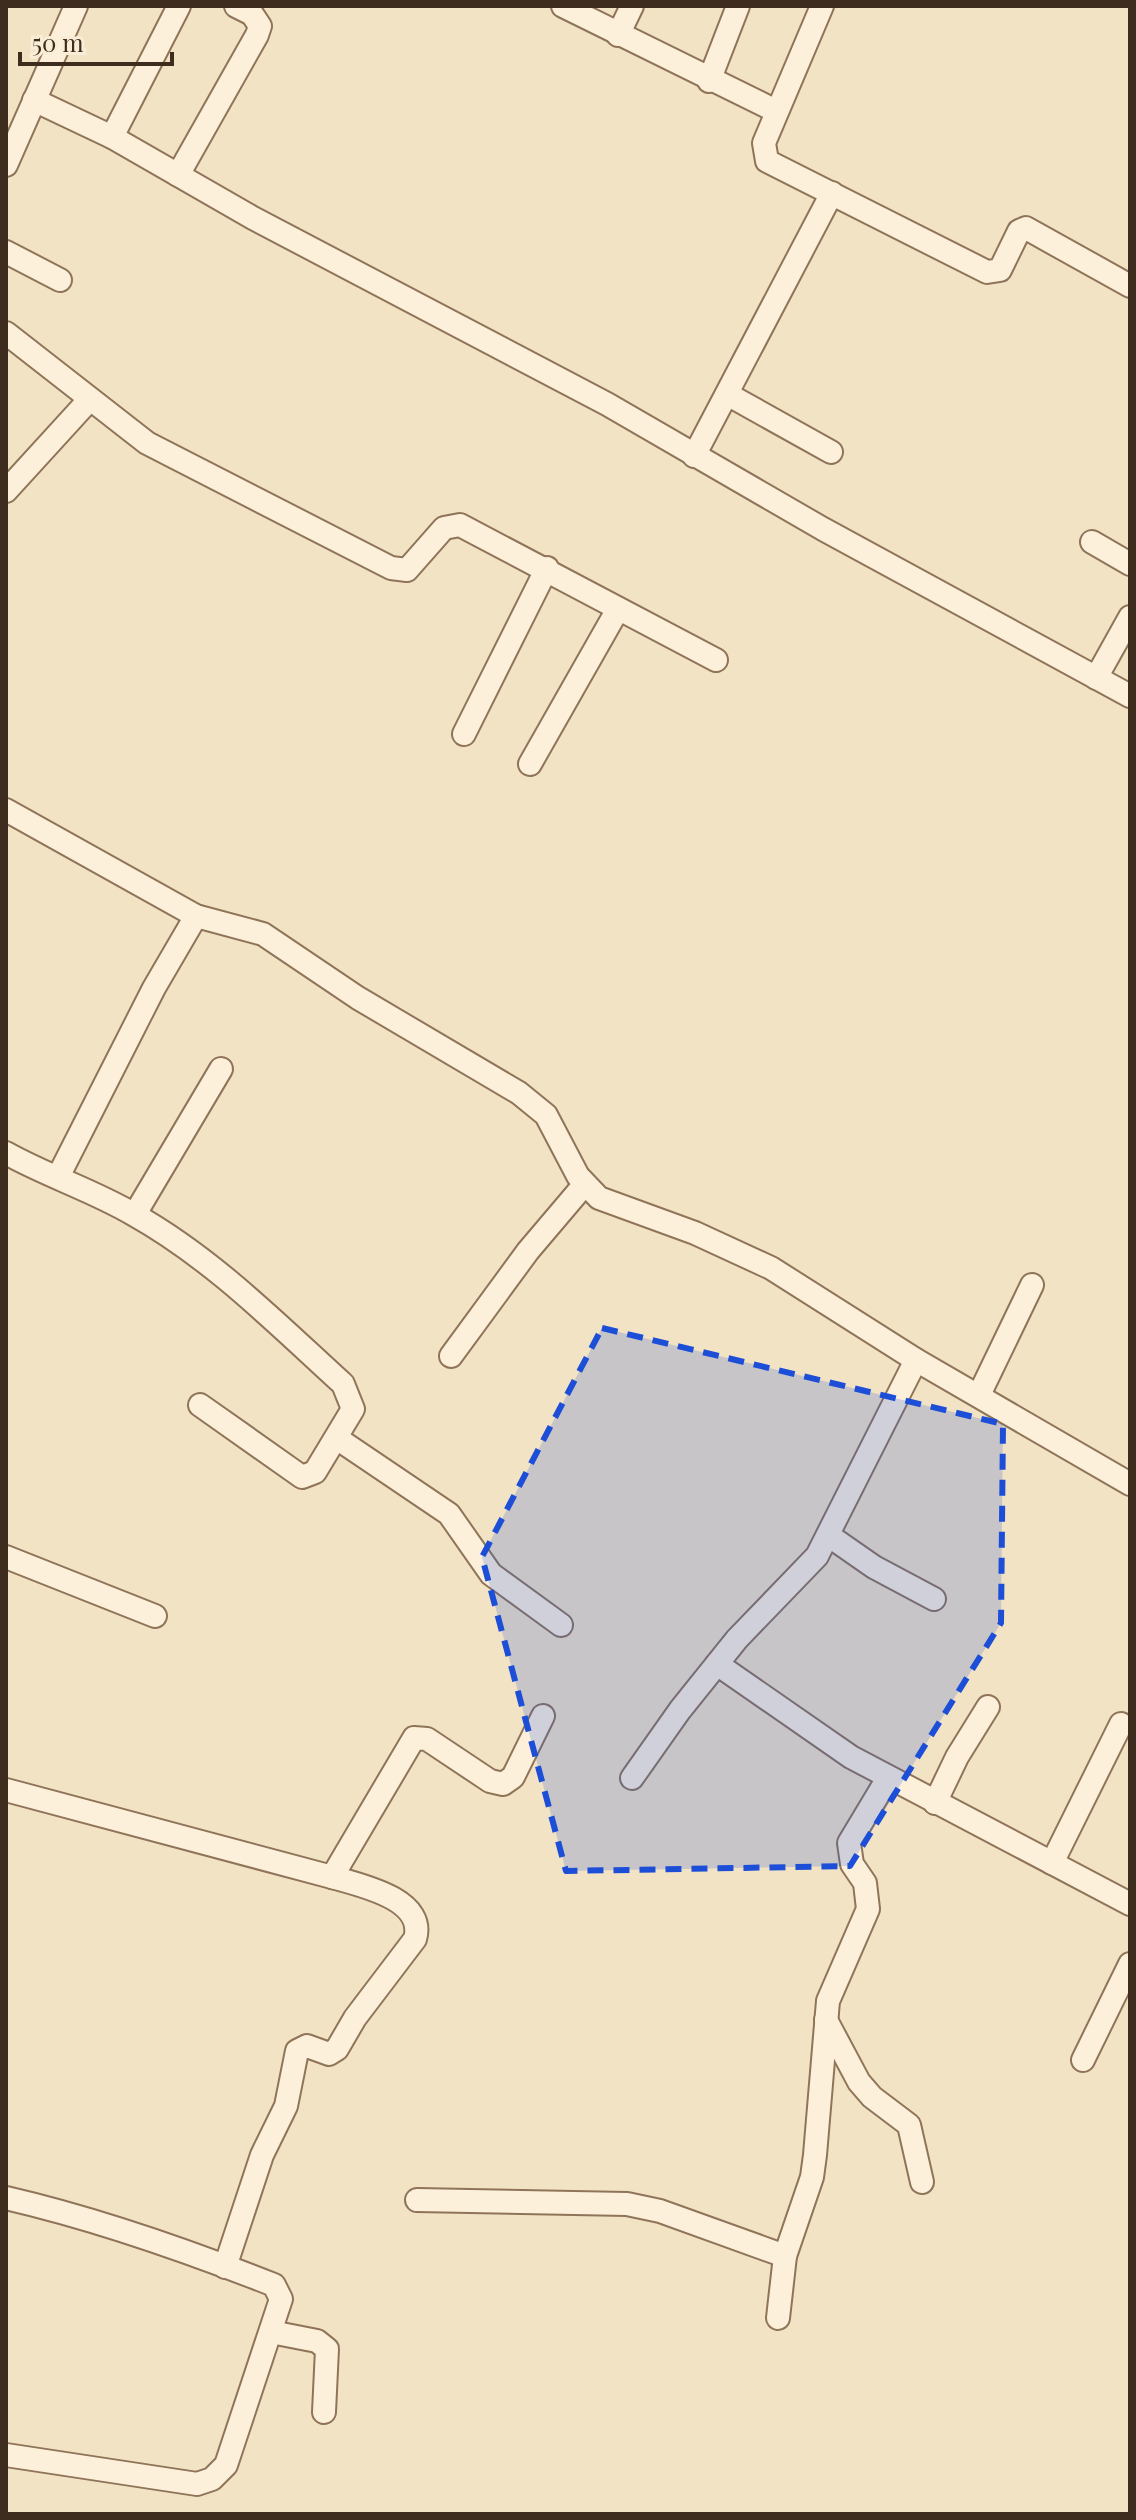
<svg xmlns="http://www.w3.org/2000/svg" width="1136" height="2520" font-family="'Playfair Display',serif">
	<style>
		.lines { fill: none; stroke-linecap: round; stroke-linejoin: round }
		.street-casing { stroke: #8f7459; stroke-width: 26 }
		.street { stroke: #fcf0da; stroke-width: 22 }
		.marked { fill: #1d4ed8; fill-opacity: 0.2; stroke: #1d4ed8; stroke-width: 6; stroke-dasharray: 16 10; stroke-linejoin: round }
	</style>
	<rect width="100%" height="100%" fill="#f2e3c5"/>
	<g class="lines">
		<defs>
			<g id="street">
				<path d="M563,6L776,111"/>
				<path d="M822,6L764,143L767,161L987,272L1000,270L1019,231L1026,228L1130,286"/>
				<path d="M618,35L632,6"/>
				<path d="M709,81L738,6"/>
				<path d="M34,100L112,137L253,218L607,404L823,529L1130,696"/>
				<path d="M112,137L179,6"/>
				<path d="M6,165L76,6"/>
				<path d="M178,175L257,35L260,26L252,14L236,6"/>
				<path d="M6,252L60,280"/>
				<path d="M6,333L147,443L391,568L407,570L444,528L460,525L716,660"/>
				<path d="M727,394L831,452"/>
				<path d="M694,456L832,193"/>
				<path d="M6,491L90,399"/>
				<path d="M1092,542L1130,564"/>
				<path d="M1096,678L1130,617"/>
				<path d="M464,734L547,568"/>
				<path d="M530,764L618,609"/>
				<path d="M6,810L196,916L263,934L358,998L519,1093L546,1115L578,1176L599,1198L695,1233L771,1268L916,1360L1130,1484"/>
				<path d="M6,1153C47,1176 92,1190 133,1214C212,1258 277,1324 343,1384L353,1409L315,1472L302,1477L200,1405"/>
				<path d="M58,1177L154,988L196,916"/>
				<path d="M135,1214L221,1069"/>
				<path d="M451,1356L528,1251L584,1185"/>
				<path d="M979,1395L1032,1285"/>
				<path d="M338,1439L449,1514L491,1574L561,1625"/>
				<path d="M828,1535L874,1567L934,1599"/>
				<path d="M6,1557L155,1616"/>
				<path d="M717,1664L851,1757L1130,1904"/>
				<path d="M632,1778L680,1710L737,1639L817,1556L916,1360"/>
				<path d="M6,1790L332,1877C360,1885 427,1899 415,1939L355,2018L337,2049L329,2054L307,2046L297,2051L286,2106L262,2155L225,2267"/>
				<path d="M935,1803L957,1757L988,1707"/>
				<path d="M1052,1863L1121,1724"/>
				<path d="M332,1877L414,1738L427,1739L490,1781L503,1784L513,1777L543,1716"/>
				<path d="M826,2020L859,2082L872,2097L909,2125L922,2182"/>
				<path d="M1083,2060L1130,1964"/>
				<path d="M6,2198C97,2219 188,2251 274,2285L281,2299L226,2465L212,2479L197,2484L6,2455"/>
				<path d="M417,2200L627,2204L660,2211L785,2256"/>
				<path d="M778,2318L785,2256L812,2177L815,2155L828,2001L868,1909L865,1883L852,1864L849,1843L888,1778"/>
				<path d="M271,2332L317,2341L327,2349L324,2412"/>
			</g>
		</defs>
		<use href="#street" class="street-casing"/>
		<use href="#street" class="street"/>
	</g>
	<path class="marked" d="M602,1328L1003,1424L1001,1623L850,1866L566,1871L482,1557Z"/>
	<rect width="1136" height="2520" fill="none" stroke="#3e2d1e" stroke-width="16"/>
	<path d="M20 52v12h152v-12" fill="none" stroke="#3e2d1e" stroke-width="4"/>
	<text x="32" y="52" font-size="24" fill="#3e2d1e" stroke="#f9edd6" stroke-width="6" paint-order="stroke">50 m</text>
</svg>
